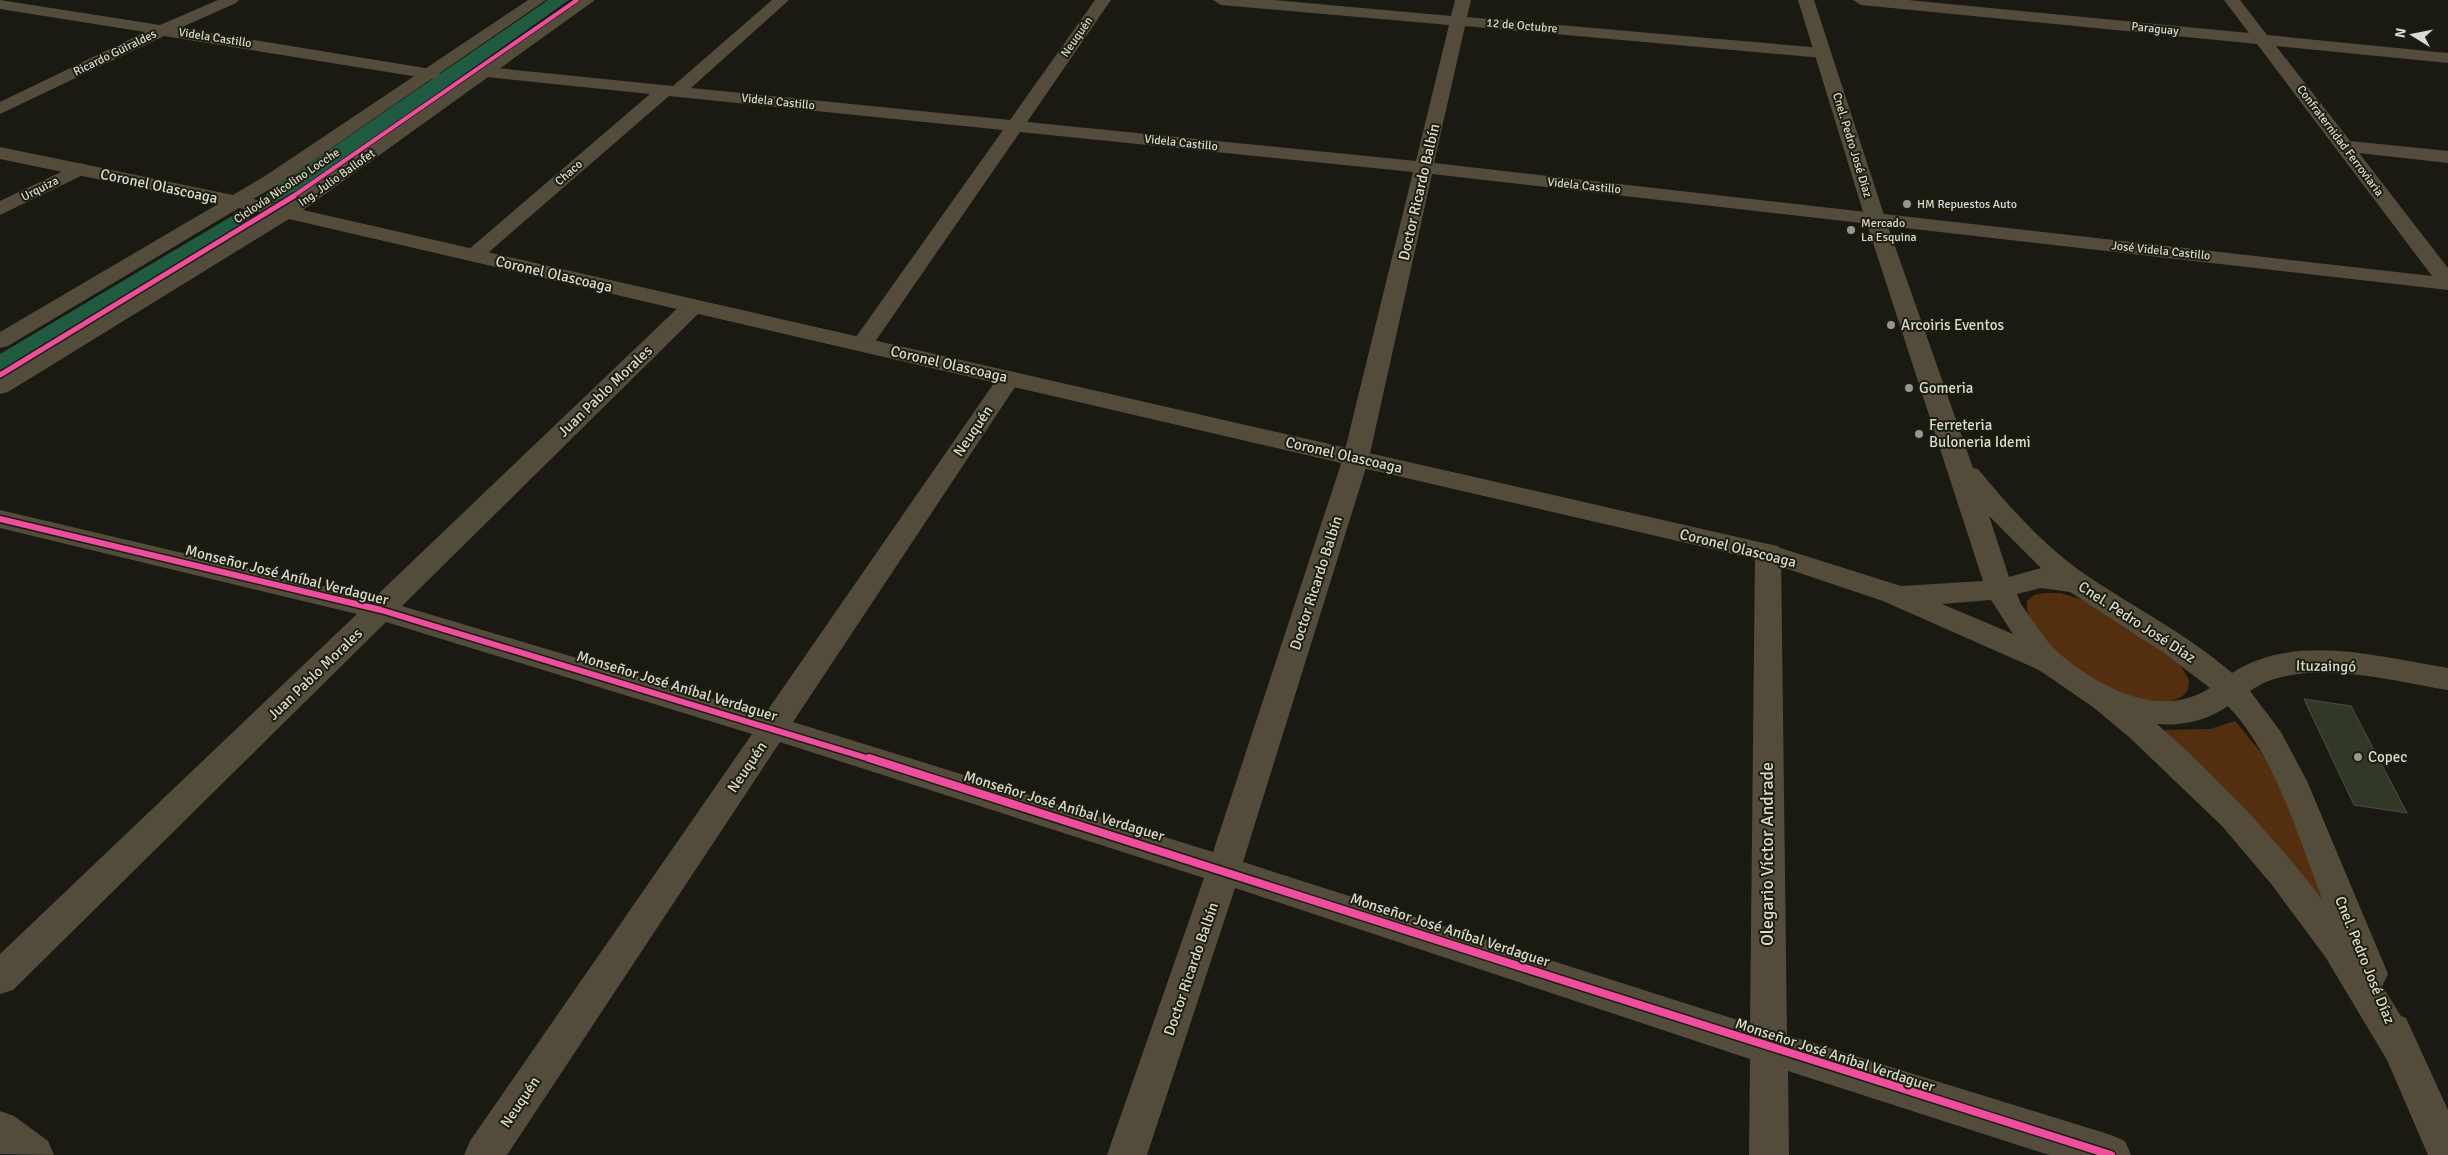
<svg xmlns="http://www.w3.org/2000/svg" width="2448" height="1155" font-family="Signika,sans-serif">
	<style>
		.green { fill: #532f10 }
		.lines { fill: none; stroke-linecap: round; stroke-linejoin: round }
		.canal { fill: #1f5b40; fill-rule: evenodd }
		.building { fill: #323828; stroke: #4c4e47 }
		.street { fill: #534c3c; fill-rule: evenodd }
		.secondary { fill: #534c3b; fill-rule: evenodd }
		.cycleway-far3-casing { stroke: #1e1e0f; stroke-width: 5.5 }
		.cycleway-far2-casing { stroke: #1e1e0f; stroke-width: 8 }
		.cycleway-far1-casing { stroke: #1e1e0f; stroke-width: 9 }
		.cycleway-casing { stroke: #1e1e0f; stroke-width: 11 }
		.cycleway-far3 { stroke: #ef4d9e; stroke-width: 4 }
		.cycleway-far2 { stroke: #ef4d9e; stroke-width: 5 }
		.cycleway-far1 { stroke: #ef4d9e; stroke-width: 6 }
		.cycleway { stroke: #ef4d9e; stroke-width: 8 }
		.poi-dot { fill: #96978e; stroke: #1e1e0f; stroke-width: 2 }
		.labels { text-anchor: middle; dominant-baseline: central; stroke-width: 4; stroke-linejoin: round; paint-order: stroke }
		.far-street-label { font-size: 12px; fill: #d9dad0; stroke: #1e1e0f }
		.far-poi-label { font-size: 12px; fill: #d9dad0; stroke: #1e1e0f; text-anchor: start }
		.street-label { font-size: 15px; fill: #d9dad0; stroke: #1e1e0f }
		.poi-label { font-size: 15px; fill: #d9dad0; stroke: #1e1e0f; text-anchor: start }
		.near-street-label { font-size: 18px; fill: #d9dad0; stroke: #1e1e0f }
	</style>
	<rect width="100%" height="100%" fill="#1a1a12"/>
	<g class="green">
		<path d="M2044,593H2060L2090,602L2180,664L2189,680L2188,690C2156,734 2020,646 2027,601L2034,595Z"/>
		<path d="M2235,721L2260,751L2274,773L2350,943L2263,830L2221,784L2161,730L2210,729Z"/>
	</g>
	<g class="lines">
		<g class="canal">
			<path d="M548,0H569L285,201L277,203L269,201L265,196L269,191Z"/>
			<path d="M240,214L248,216L252,221L248,226L10,372L0,374V354L232,216Z"/>
		</g>
	</g>
	<path class="building" d="M2304,699L2351,706L2407,813L2354,805Z"/>
	<g class="lines">
		<g class="street">
			<path d="M0,0L160,25L218,0H239L236,3L180,28L431,69L437,70L440,74L437,78L431,79L164,36L0,114V102L145,32L0,9Z"/>
			<path d="M772,0H789L691,88L1010,120L1095,0H1111L1027,122L1416,161L1449,25L1221,5L1213,0H1274L1451,16L1455,0H1471L1467,17L1822,48L1828,49L1830,53L1828,57L1822,58L1465,26L1434,163L2432,276L2257,44L1861,5L1853,0H1908L2249,33L2224,0H2240L2267,35L2448,53V63L2276,46L2350,141L2448,151V163L2359,153L2448,268V290L1432,174L1369,458L1243,862L1750,1024L1755,553L1758,546L1768,544L1778,546L1781,553L1787,1035L2111,1135L2125,1141L2131,1155H2049L1788,1071L1789,1155H1749L1750,1059L1235,888L1147,1155H1107L1204,878L780,742L507,1155H464L470,1141L752,734L386,622L13,990L0,994V954L357,614L0,528V510L374,598L685,301L693,299L701,301L704,306L701,311L402,606L765,714L1001,373L1009,371L1017,373L1021,378L793,722L1213,852L1343,458L1413,172L1020,132L870,349L862,351L854,349L851,344L1003,130L669,96L481,259L474,261L467,259L464,255L467,251L650,94L487,77L481,76L478,72L481,68L487,67L673,86Z"/>
			<path d="M80,163L87,165L90,169L87,173L0,215V201Z"/>
			<path d="M0,1111L14,1116L48,1141L54,1155L0,1154Z"/>
		</g>
		<path class="secondary" d="M528,0H546L279,184L253,199L283,205L577,0H595L303,210L1768,544L1901,586L1983,581L1865,218L1798,0H1814L1885,218L1973,468L1978,469C2011,509 2046,548 2089,577C2137,609 2188,635 2232,673C2295,632 2379,657 2448,668V690C2390,681 2302,655 2250,691L2281,732L2307,781L2388,974L2382,986L2401,1016L2406,1018L2448,1110V1155H2428L2387,1060L2326,958L2272,885L2222,826L2129,737L2093,707L2039,670L1883,601L1764,561L289,219L8,392L0,394V377L268,214L239,208L8,346L0,348V332L218,204L0,159V147L233,195L265,176ZM1989,516L2041,568L2009,577ZM2041,588L2070,592L2164,653L2210,688C2160,720 2101,688 2061,655C2046,643 2032,619 2021,604L2017,594ZM1991,600L2013,634L1942,604ZM2228,706C2276,757 2298,837 2323,901C2274,836 2218,778 2157,724C2183,726 2206,721 2228,706Z"/>
		<defs>
			<path id="cycleway-far3" d="M292,197L577,0"/>
			<path id="cycleway-far2" d="M0,375L294,196"/>
			<path id="cycleway-far1" d="M0,519L381,610L873,760"/>
			<path id="cycleway" d="M869,758C1284,889 1696,1025 2111,1155"/>
		</defs>
		<use href="#cycleway-far3" class="cycleway-far3-casing"/>
		<use href="#cycleway-far2" class="cycleway-far2-casing"/>
		<use href="#cycleway-far1" class="cycleway-far1-casing"/>
		<use href="#cycleway" class="cycleway-casing"/>
		<use href="#cycleway-far3" class="cycleway-far3"/>
		<use href="#cycleway-far2" class="cycleway-far2"/>
		<use href="#cycleway-far1" class="cycleway-far1"/>
		<use href="#cycleway" class="cycleway"/>
	</g>
	<g class="poi-dot">
		<circle cx="1907" cy="204" r="5"/>
		<circle cx="1851" cy="230" r="5"/>
		<circle cx="1891" cy="325" r="5"/>
		<circle cx="1909" cy="388" r="5"/>
		<circle cx="1919" cy="434" r="5"/>
		<circle cx="2358" cy="757" r="5"/>
	</g>
	<g class="labels">
		<g class="far-street-label">
			<text transform="translate(1522 26) rotate(5)">12 de Octubre</text>
			<text transform="translate(2155 29) rotate(6)">Paraguay</text>
			<text transform="translate(1077 37) rotate(-55)">Neuquén</text>
			<text transform="translate(215 38) rotate(9)">Videla Castillo</text>
			<text transform="translate(115 53) rotate(-26)">Ricardo Güiraldes</text>
			<text transform="translate(778 102) rotate(6)">Videla Castillo</text>
			<text transform="translate(2340 141) rotate(53)">Confraternidad Ferroviaria</text>
			<text transform="translate(1181 143) rotate(6)">Videla Castillo</text>
			<text transform="translate(1852 145) rotate(73)">Cnel. Pedro José Díaz</text>
			<text transform="translate(569 173) rotate(-41)">Chaco</text>
			<text transform="translate(337 178) rotate(-35)">Ing. Julio Ballofet</text>
			<text transform="translate(287 186) rotate(-34)">Ciclovía Nicolino Locche</text>
			<text transform="translate(1584 186) rotate(6)">Videla Castillo</text>
			<text transform="translate(40 189) rotate(-27)">Urquiza</text>
			<text transform="translate(2161 251) rotate(6)">José Videla Castillo</text>
		</g>
		<g class="far-poi-label">
			<text x="1917" y="204">HM Repuestos Auto</text>
			<text x="1861" y="223">Mercado<tspan x="1861" dy="14">La Esquina</tspan></text>
		</g>
		<g class="street-label">
			<text transform="translate(159 186) rotate(12)">Coronel Olascoaga</text>
			<text transform="translate(1419 192) rotate(-77)">Doctor Ricardo Balbín</text>
			<text transform="translate(554 274) rotate(13)">Coronel Olascoaga</text>
			<text transform="translate(949 364) rotate(13)">Coronel Olascoaga</text>
			<text transform="translate(605 391) rotate(-44)">Juan Pablo Morales</text>
			<text transform="translate(973 431) rotate(-56)">Neuquén</text>
			<text transform="translate(1344 455) rotate(13)">Coronel Olascoaga</text>
			<text transform="translate(1738 548) rotate(14)">Coronel Olascoaga</text>
			<text transform="translate(287 575) rotate(14)">Monseñor José Aníbal Verdaguer</text>
			<text transform="translate(1316 583) rotate(-72)">Doctor Ricardo Balbín</text>
			<text transform="translate(2137 622) rotate(33)">Cnel. Pedro José Díaz</text>
			<text transform="translate(2326 666) rotate(1)">Ituzaingó</text>
			<text transform="translate(315 674) rotate(-44)">Juan Pablo Morales</text>
			<text transform="translate(677 686) rotate(17)">Monseñor José Aníbal Verdaguer</text>
			<text transform="translate(747 767) rotate(-56)">Neuquén</text>
			<text transform="translate(1064 806) rotate(17)">Monseñor José Aníbal Verdaguer</text>
			<text transform="translate(1450 930) rotate(18)">Monseñor José Aníbal Verdaguer</text>
			<text transform="translate(2365 960) rotate(68)">Cnel. Pedro José Díaz</text>
			<text transform="translate(1191 969) rotate(-71)">Doctor Ricardo Balbín</text>
			<text transform="translate(1835 1055) rotate(18)">Monseñor José Aníbal Verdaguer</text>
			<text transform="translate(520 1102) rotate(-56)">Neuquén</text>
		</g>
		<g class="poi-label">
			<text x="1901" y="325">Arcoiris Eventos</text>
			<text x="1919" y="388">Gomeria</text>
			<text x="1929" y="425">Ferreteria<tspan x="1929" dy="17">Buloneria Idemi</tspan></text>
			<text x="2368" y="757">Copec</text>
		</g>
		<g class="near-street-label">
			<text transform="translate(1767 854) rotate(-90)">Olegario Víctor Andrade</text>
		</g>
	</g>
	<g transform="translate(2413 35) rotate(280)" stroke="#1e1e0f" stroke-width="4" paint-order="stroke">
	<path d="M0-4L9 19L0 12L-9 19Z" fill="#d9dad0"/>
	<text y="-8" font-size="14" font-weight="bold" text-anchor="middle" fill="#d9dad0">N</text>
	</g>
</svg>
